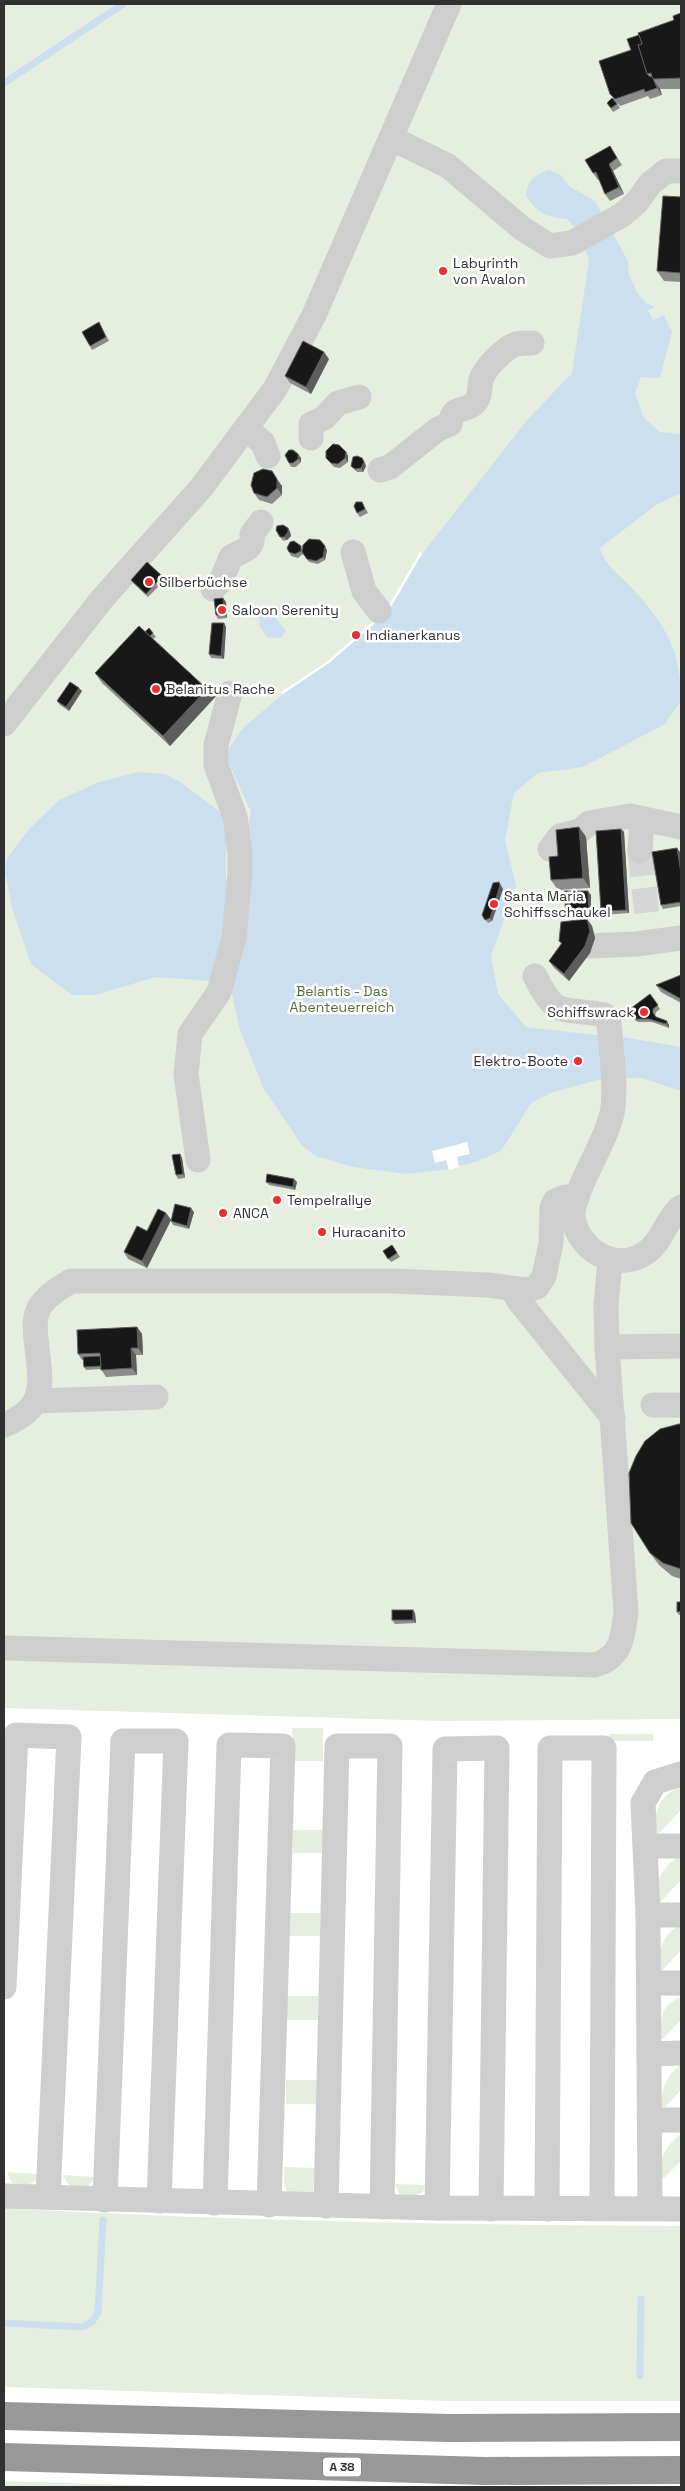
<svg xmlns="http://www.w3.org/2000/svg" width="685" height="2491" font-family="'Space Grotesk',sans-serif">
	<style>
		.green { fill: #e6eedf }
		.water { fill: #cbdfef }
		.pier { fill: #fff }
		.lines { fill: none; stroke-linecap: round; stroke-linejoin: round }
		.stream { stroke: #cbdfef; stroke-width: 7 }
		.minor-tunnel { stroke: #d6d6d6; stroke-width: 25; stroke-dasharray: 25 12; stroke-linecap: butt }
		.minor { stroke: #cecece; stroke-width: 25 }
		.highway { stroke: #989898; stroke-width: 28 }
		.wall { fill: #8c8c8c }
		.shaded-wall { fill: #5d5d5d }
		.building { fill: #181818; stroke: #5d5d5d }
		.poi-dot { fill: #ee2d32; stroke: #fff; stroke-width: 2 }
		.labels { text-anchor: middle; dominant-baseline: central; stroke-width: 5; stroke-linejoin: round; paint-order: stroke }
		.shield { fill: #fff; stroke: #6f6f6f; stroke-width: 1 }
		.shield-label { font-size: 12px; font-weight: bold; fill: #313131 }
		.poi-label { font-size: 14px; fill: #313131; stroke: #fff; text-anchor: start }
		.park-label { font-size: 14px; fill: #51703b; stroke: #fff }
	</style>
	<rect width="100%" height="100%" fill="#fff"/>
	<g class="green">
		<path d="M4,4H681V1719L443,1721L4,1708Z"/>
		<path d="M292,1728H323V1761H293Z"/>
		<rect x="609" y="1734" width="44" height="7"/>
		<path d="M681,1787V1810L659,1833L654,1828C654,1809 663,1793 681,1787Z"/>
		<rect x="293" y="1830" width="30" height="23"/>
		<path d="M681,1856V1880L660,1902L656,1900C654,1882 664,1864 681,1856Z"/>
		<rect x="289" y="1913" width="31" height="23"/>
		<path d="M681,1925V1950L662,1971L657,1968C660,1948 662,1934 681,1925Z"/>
		<rect x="287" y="1996" width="31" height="24"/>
		<path d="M681,1997V2020L663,2039H661C661,2019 660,2005 681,1997Z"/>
		<path d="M681,2064V2090L665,2107L661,2108C661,2089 666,2076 681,2064Z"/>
		<rect x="286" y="2080" width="31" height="24"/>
		<path d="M681,2134V2161L663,2179C655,2162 668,2143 681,2134Z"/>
		<path d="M284,2167L315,2168L313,2192L308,2195L288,2194L284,2184Z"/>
		<path d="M7,2172L38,2174L37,2180L26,2186L12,2183Z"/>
		<path d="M63,2175L94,2177C89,2193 68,2191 63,2175Z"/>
		<path d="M395,2184L425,2185L423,2192L413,2197L399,2194Z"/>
		<path d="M4,2208C229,2221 455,2225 681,2226V2401H449L4,2387Z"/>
		<path d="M4,2481L191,2487H4Z"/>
	</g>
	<g class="water">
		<path d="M549,170L561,175L569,186L595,201L628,261L629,274L638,294L646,303L655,307L648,310L653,320L664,315L672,332L660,378L641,377L635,393L644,418L660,432L681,434V493L656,505L600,548C604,565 619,574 631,587C665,624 681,649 681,701L665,724L583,767L538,773L514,793L505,840L516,886L491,956L498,994L526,1027L603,1036H617L681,1047V1091L642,1078H606L553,1092L532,1102L501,1151L475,1162L449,1169L407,1174L353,1167L316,1156L303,1147L264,1089L240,1030L231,990L218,964L209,981L156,977L95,995H72L31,964L12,908L5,871L7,858L29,829L59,800L99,782L138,772L165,774L182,783L221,813L226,827V880H252L249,823L251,812L228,761L229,748L244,727L283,694L329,663L388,612L422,554L528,419L572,373L589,260L577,230L567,219C545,216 540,215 526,196C528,179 534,176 549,170Z"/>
		<path d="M265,605L286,631L281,638L267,637L260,627L259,613Z"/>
	</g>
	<g class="pier">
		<path d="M420,552L422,554L388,612L329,663L283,694L281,692L328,661L386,610Z"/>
		<path d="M467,1142L470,1154L457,1157L459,1167L449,1170L446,1160L435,1163L432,1151Z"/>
	</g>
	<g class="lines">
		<g class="stream">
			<path d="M4,83L123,4"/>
			<path d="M4,2323L82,2327L92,2322L98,2312L103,2220"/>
			<path d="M640,2376L641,2299"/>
		</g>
		<path class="minor-tunnel" d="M640,851L647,915"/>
		<g class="minor">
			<path d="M391,138L448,166L523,229L550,246L572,243L622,215L636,203L650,184L666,171H681"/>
			<path d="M247,429L263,443L268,456"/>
			<path d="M311,438V424L324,418L338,403L359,397"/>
			<path d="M380,470L390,467L438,429L450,424C453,405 461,413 472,405C481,399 479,390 481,380C484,369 504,348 516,344C520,343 527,343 532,343"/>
			<path d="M353,552L364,591L379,611"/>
			<path d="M213,589L221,581L231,557C242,550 254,551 252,534L261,522"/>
			<path d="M4,724L102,599L201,488L275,389L314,315L449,4"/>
			<path d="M550,849L560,836L580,831L589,823L630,816L681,827"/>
			<path d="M640,851L642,819"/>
			<path d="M587,946L636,944L681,938"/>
			<path d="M535,976C557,1021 562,1006 604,1015L609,1023C611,1051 616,1079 613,1107C610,1138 570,1194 573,1217C578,1250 615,1272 644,1254C663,1242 665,1220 681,1207"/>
			<path d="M198,1160L186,1074L190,1034L219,992L234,938L240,873V854L235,817L216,765V745L230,693"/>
			<path d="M512,1289L519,1301L613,1418"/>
			<path d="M607,1347L681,1346"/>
			<path d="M37,1401L156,1397"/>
			<path d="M653,1405H681"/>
			<path d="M4,1425C50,1407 40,1380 36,1339C35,1328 34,1318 39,1308C46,1296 59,1288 71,1281H393L488,1285L527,1290L537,1287L544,1276L551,1243L552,1208L555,1201L565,1197L577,1198"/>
			<path d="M4,1648L594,1665C622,1658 623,1636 626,1612L607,1347L606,1305L610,1261"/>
			<path d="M646,1846H681"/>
			<path d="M648,1915H681"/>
			<path d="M649,1983H681"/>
			<path d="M4,1987L16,1735L69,1737L48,2197"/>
			<path d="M649,2054L681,2053"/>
			<path d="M651,2120H681"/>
			<path d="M4,2196L437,2208L681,2209"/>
			<path d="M105,2200L123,1741H176L159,2201"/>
			<path d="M215,2203L229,1745L283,1746L269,2205"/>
			<path d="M326,2206L337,1746H390L382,2207"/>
			<path d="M437,2208L445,1749L497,1748L491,2209"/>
			<path d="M650,2208L648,1915L643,1803L655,1782L681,1774"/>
			<path d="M547,2209L550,1748H604L602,2208"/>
		</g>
		<g class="highway">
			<path d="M4,2416L448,2428L681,2427"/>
			<path d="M4,2457L485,2471L681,2470"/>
		</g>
	</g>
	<g class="wall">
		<path d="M681,13V89H660L662,95L650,99L648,96L620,106L616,102L620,108L613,112L607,103L613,98L610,94L639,34L674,20Z"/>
		<path d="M610,146L622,165L613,171L624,194L610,201L605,194L599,180H598L593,173Z"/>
		<path d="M681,197V282L664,281L657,271Z"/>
		<path d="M101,326L109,341L92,350L90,346Z"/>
		<path d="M329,359L311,394L290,383L285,376Z"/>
		<path d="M346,452L348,456V462L340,468L334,467L326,458Z"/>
		<path d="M298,454L301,458V462L296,467H291L289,463Z"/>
		<path d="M365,462L366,466L363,472H357L351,466Z"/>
		<path d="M282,486V495L272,504L259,500L254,493Z"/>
		<path d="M362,502L368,513L360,517L357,513Z"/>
		<path d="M288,528L290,532L291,536L287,540L283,541L276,530Z"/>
		<path d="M303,548L327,550L325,560L318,564L309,562L303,553V554L298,558L291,556L289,552Z"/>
		<path d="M162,576L165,580L148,597L133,583L131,580Z"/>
		<path d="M226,602L227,618L218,619L216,615Z"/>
		<path d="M224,623L226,627L224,659L211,658L209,654Z"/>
		<path d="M153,633L156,637L153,639L207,689L218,694L170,746L102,683L95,673Z"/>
		<path d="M82,691L69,711L60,705L57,701Z"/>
		<path d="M579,827L586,837L590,888L558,890L551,880L558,856Z"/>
		<path d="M621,829L624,832L629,913L603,915L601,911Z"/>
		<path d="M680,852L681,861V906L663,909L661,905Z"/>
		<path d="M503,889L492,921L488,923L482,915Z"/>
		<path d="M591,895V916L568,918L566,915Z"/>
		<path d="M587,919L592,926L595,938L590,953L569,981L554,968L549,961L561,944L559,941Z"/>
		<path d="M681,975V1003L661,992L656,985Z"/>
		<path d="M650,994L660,1009L656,1012L655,1016L669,1025V1028L652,1022H638L632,1018L630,1014Z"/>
		<path d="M180,1154L182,1158L185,1178L178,1179L176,1175Z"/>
		<path d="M266,1182H297L295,1190L269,1185Z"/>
		<path d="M194,1212L189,1229L173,1225L171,1221Z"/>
		<path d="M166,1213L171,1220L147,1268L128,1259L124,1252Z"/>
		<path d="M392,1245L400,1257L391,1262L383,1251Z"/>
		<path d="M137,1327L142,1334L143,1355H136L137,1375L106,1377L101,1369L86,1370L84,1367L83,1360H82L78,1354Z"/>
		<path d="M681,1424V1579L672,1576L659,1565L650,1553Z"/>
		<path d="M681,1602V1615H679L677,1612Z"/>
		<path d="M415,1613L416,1623L395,1624L392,1620Z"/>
	</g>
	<g class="shaded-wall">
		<path d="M655,82L660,89L662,95L657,88Z"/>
		<path d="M609,164L613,171L624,194L619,187Z"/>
		<path d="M324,352L329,359L311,394L306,387Z"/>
		<path d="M346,452L348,456V462L345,458Z"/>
		<path d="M298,454L301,458V462L298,459Z"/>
		<path d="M362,458L366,466L363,472L361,468Z"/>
		<path d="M277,479L282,486V495L277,488Z"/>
		<path d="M288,528L290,532L291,536L287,540L284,537Z"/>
		<path d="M325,546L327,550L325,560L323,557Z"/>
		<path d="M223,598L226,602L227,618L225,614Z"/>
		<path d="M224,623L226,627L224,659L221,656Z"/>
		<path d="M79,688L82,691L69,711L66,707Z"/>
		<path d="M207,689L216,690L218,694L170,746L163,736Z"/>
		<path d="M579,827L586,837L590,888L583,878Z"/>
		<path d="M621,829L624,832L629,913L626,910Z"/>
		<path d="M677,848L680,852L681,861V873Z"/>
		<path d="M499,882L503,889L492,921L490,918Z"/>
		<path d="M588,891L591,895V916L589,912Z"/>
		<path d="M587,919L592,926L595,938L590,953L569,981L564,974Z"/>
		<path d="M667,1021L669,1025V1028L666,1024Z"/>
		<path d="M180,1154L182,1158L185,1178L183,1174Z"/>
		<path d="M294,1179L297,1182L295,1190L293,1187Z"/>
		<path d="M191,1208L194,1212L189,1229L187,1226Z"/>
		<path d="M166,1213L171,1220L147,1268L142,1261Z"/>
		<path d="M137,1327L142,1334L143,1355L138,1348Z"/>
		<path d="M131,1348L136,1355L137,1375L132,1368Z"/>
		<path d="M413,1610L415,1613L416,1623L413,1620Z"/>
	</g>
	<g class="building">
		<path d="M681,13V78L653,79L651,73L647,74L638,45L642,44L638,33L674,20L673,16Z"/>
		<path d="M639,35L642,44L638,45L647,74L650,77L652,76L657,88L645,92L644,89L615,99L610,94L599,61L631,50L627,39Z"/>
		<path d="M612,98L617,104L611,108L607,103Z"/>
		<path d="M610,146L617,158L609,164L619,187L605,194L596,172L593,173L585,160Z"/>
		<path d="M663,196L681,197V273L657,271Z"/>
		<path d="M99,322L106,337L90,346L82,332Z"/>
		<path d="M303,341L324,352L306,387L285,376Z"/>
		<path d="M333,444L339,445L346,452L345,458L338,464L331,463L326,458V451Z"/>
		<path d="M289,450H293L298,454V459L293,463H289L285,455Z"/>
		<path d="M357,456L362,458L364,462L361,468L355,469L351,466L353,457Z"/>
		<path d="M263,469L272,471L277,479V488L267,497L254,493L251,485L254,473Z"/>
		<path d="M356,502H362L365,509L357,513L354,506Z"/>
		<path d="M283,525L288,528V532L284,537H280L276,530L277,526Z"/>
		<path d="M309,539L320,540L325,546L323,557L316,561L307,559L302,552L303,545Z"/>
		<path d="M294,541L301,546V551L295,554L289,552L287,548L290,542Z"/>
		<path d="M147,562L162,576L146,594L131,580Z"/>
		<path d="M223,598L225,614L216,615L214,599Z"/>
		<path d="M212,623H224L221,656L209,654Z"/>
		<path d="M139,626L207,689L163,736L95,673Z"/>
		<path d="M149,628L153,633L150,636L145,632Z"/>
		<path d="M70,682L79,688L66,707L57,701Z"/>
		<path d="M211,685L216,690L211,695L207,689Z"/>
		<path d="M579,827L583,878L551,880L549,857L558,856L556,830Z"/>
		<path d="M621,829L626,910L601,911L596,831Z"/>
		<path d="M677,848L681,873V902L661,905L652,852Z"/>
		<path d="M499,882L500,885L490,918L485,920L482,915L493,883Z"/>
		<path d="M564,891H588L589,912L566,915Z"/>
		<path d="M587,919L590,931L585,946L564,974L549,961L562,943L559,941L561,922Z"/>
		<path d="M681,975V999L656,985Z"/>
		<path d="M650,994L658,1005L653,1009V1013L656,1017L667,1021L666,1024L649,1019H635L630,1014V1009Z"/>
		<path d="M180,1154L183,1174L176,1175L172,1155Z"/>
		<path d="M267,1174L294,1179L293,1187L266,1182Z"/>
		<path d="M175,1204L191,1208L187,1226L171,1221Z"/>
		<path d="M158,1209L166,1213L142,1261L124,1252L137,1226L147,1231Z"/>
		<path d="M392,1245L397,1253L388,1259L383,1251Z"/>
		<path d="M137,1327L138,1348H131L132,1368L101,1370L100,1353L78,1354L77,1330Z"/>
		<path d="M100,1356L101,1366L84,1367L83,1357Z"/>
		<path d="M679,1424H681V1569L663,1563L650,1553L631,1523L629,1473L636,1456L645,1441L660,1429Z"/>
		<path d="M677,1602H681V1611L677,1612Z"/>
		<rect x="392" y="1610" width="21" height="10"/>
	</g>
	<g class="poi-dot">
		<circle cx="443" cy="271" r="5"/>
		<circle cx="149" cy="582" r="5"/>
		<circle cx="222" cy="610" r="5"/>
		<circle cx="356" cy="635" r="5"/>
		<circle cx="156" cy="689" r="5"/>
		<circle cx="494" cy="904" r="5"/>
		<circle cx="644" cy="1012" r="5"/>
		<circle cx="578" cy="1061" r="5"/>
		<circle cx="277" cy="1200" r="5"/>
		<circle cx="223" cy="1213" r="5"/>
		<circle cx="322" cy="1232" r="5"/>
	</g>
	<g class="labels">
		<rect class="shield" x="323" y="2457.5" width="38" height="19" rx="4"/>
		<g class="shield-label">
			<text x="342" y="2467">A 38</text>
		</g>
		<g class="poi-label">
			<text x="453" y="263">Labyrinth<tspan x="453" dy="16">von Avalon</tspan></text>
			<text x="159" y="582">Silberbüchse</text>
			<text x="232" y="610">Saloon Serenity</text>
			<text x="366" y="635">Indianerkanus</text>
			<text x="166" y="689">Belanitus Rache</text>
			<text x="504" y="896">Santa Maria<tspan x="504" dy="16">Schiffsschaukel</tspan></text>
			<text x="634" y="1012" text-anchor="end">Schiffswrack</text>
			<text x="568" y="1061" text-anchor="end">Elektro-Boote</text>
			<text x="287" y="1200">Tempelrallye</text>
			<text x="233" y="1213">ANCA</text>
			<text x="332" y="1232">Huracanito</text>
		</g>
		<g class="park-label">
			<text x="342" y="991">Belantis - Das<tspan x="342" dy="16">Abenteuerreich</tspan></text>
		</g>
	</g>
	<rect width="685" height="2491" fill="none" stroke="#313131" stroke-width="10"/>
</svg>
